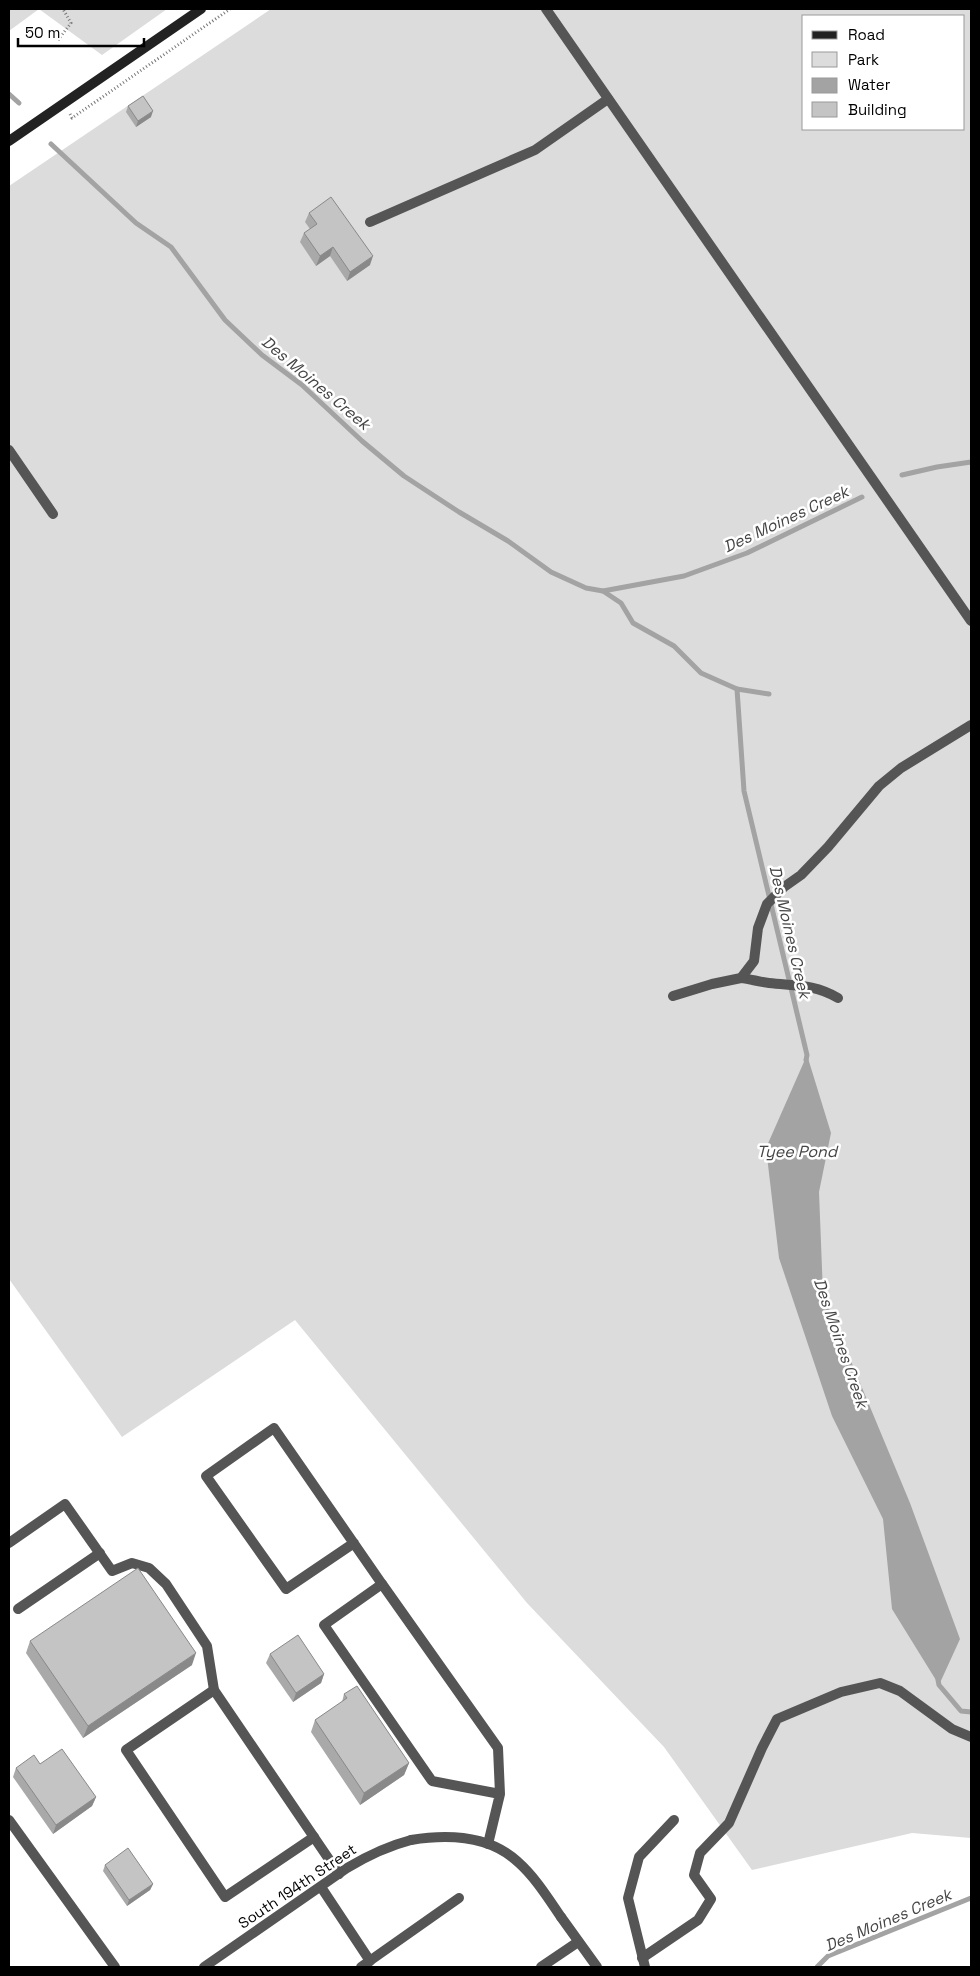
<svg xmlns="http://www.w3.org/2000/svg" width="980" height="1976" font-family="'Space Grotesk',sans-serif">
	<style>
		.green { fill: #dcdcdc; fill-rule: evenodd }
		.water { fill: #a3a3a3 }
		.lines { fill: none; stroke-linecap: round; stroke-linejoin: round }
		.stream { stroke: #a3a3a3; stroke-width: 5 }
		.path { stroke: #777; stroke-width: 3; stroke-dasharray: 1 2.5; stroke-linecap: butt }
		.service { stroke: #555; stroke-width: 10 }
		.minor { stroke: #555; stroke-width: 10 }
		.secondary { stroke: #222; stroke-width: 10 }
		.wall { fill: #a9a9a9 }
		.shaded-wall { fill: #898989 }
		.building { fill: #c4c4c4; stroke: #898989 }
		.labels { text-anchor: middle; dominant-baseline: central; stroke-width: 5; stroke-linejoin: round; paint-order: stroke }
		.street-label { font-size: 15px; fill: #000; stroke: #fff }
		.water-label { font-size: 16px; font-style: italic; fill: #444; stroke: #fff }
	</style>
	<rect width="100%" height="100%" fill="#fff"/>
	<g class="green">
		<path d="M9,9H167L102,55L39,9L9,31Z"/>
		<path d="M271,9H971V1838L912,1833L752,1870L664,1747L527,1603L295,1320L122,1437L9,1279V186ZM804,16H964V129H804Z"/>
	</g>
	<path class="water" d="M807,1055L831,1133L819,1192L823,1294L910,1503L960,1639L939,1685L892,1609L883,1519L832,1416L779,1258L766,1148Z"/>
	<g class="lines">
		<g class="stream">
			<path d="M9,94L19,103"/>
			<path d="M51,144L136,223L171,247L225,320L262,355L302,385L362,441L404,476L459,512L508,541L551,572L586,588L603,591L621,603L633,623L674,646L701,673L737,689L769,694"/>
			<path d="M902,475L937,467L971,462"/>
			<path d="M603,591L684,576L747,553L862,497"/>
			<path d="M737,689L744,791L807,1055L806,1060"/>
			<path d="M938,1680L939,1685L961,1711L971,1712"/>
			<path d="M817,1967L828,1956L971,1898"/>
		</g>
		<g class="path">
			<path d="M58,40L71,23L63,9"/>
			<path d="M70,114L72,118L230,9"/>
		</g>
		<g class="service">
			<path d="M546,9L971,621"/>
			<path d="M370,222L535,150L608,99"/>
			<path d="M9,450L53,514"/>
			<path d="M741,978C750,979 760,982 769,983C796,986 814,984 838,998"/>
			<path d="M673,996L712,984L741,978L754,961L758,928L767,904L784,887L801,875L828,847L879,786L901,768L971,725"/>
			<path d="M9,1543L65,1504L112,1571L132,1563L149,1568L166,1584L207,1646L214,1690L339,1874"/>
			<path d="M354,1543L286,1589L206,1476L274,1428L382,1584"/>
			<path d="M18,1609L100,1553"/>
			<path d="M214,1690L126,1750L225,1897L314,1837"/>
			<path d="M9,1820L115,1967"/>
			<path d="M411,1840C448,1834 489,1835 518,1862C535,1877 548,1898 561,1917"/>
			<path d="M488,1844L500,1794L498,1748L382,1584L324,1625L432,1781L500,1794"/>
			<path d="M321,1887L370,1961"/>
			<path d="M642,1958L698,1920L711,1899L694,1875L700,1853L729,1823L762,1748L777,1719L841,1692L880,1683L900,1691L952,1729L971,1737"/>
			<path d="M361,1967L459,1898"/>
			<path d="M541,1967L578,1942"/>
			<path d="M645,1967L628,1898L639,1857L674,1820"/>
		</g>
		<g class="minor">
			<path d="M561,1917L597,1967"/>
			<path d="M204,1967L347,1868C367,1856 388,1846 411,1840"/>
		</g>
		<path class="secondary" d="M9,141L201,9"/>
	</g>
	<g class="wall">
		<path d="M128,106L151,117L136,127L126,112Z"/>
		<path d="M309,213L370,265L347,281L330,256L316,266L300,242L304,233L310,229L305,222Z"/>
		<path d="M30,1641L192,1665L83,1738L26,1653Z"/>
		<path d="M270,1654L324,1674L321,1683L293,1702L266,1663Z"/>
		<path d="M344,1694L409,1763L404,1775L360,1805L311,1732L315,1720L342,1702Z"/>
		<path d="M40,1764L96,1797L92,1806L53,1834L13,1777L16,1768Z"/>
		<path d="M105,1865L153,1884L150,1890L127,1906L103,1871Z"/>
	</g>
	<g class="shaded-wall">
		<path d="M153,111L151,117L136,127L138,121Z"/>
		<path d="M333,247L330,256L316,266L320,256Z"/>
		<path d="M373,256L370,265L347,281L350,272Z"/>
		<path d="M196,1653L192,1665L83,1738L88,1726Z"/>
		<path d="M324,1674L321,1683L293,1702L296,1693Z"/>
		<path d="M409,1763L404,1775L360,1805L364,1793Z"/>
		<path d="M96,1797L92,1806L53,1834L56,1825Z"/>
		<path d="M153,1884L150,1890L127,1906L129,1900Z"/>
	</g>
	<g class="building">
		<path d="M143,96L153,111L138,121L128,106Z"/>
		<path d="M331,197L373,256L350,272L333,247L320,256L304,233L317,224L309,213Z"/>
		<path d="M138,1568L196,1653L88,1726L30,1641Z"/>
		<path d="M298,1635L324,1674L296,1693L270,1654Z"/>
		<path d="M357,1686L409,1763L364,1793L315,1720L347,1698L344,1694Z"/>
		<path d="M62,1749L96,1797L56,1825L16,1768L34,1755L40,1764Z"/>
		<path d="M128,1848L153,1884L129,1900L105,1865Z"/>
	</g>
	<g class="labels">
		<g class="street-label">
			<text transform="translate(297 1886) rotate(-34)">South 194th Street</text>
		</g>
		<g class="water-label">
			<text transform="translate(316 383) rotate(40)">Des Moines Creek</text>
			<text transform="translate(786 519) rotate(-25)">Des Moines Creek</text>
			<text transform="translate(790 932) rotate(77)">Des Moines Creek</text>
			<text x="797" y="1151">Tyee Pond</text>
			<text transform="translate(841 1343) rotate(71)">Des Moines Creek</text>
			<text transform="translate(888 1920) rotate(-23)">Des Moines Creek</text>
		</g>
	</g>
	<rect width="980" height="1976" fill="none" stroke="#000000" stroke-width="20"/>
	<rect x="802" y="15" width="162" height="115" fill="#ffffff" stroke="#999999"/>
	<rect x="812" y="31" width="25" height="8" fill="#222222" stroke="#999999"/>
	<text x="848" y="40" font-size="15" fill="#000000">Road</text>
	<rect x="812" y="52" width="25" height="15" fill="#dcdcdc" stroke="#999999"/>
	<text x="848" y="65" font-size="15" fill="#000000">Park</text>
	<rect x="812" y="78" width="25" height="15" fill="#a3a3a3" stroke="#999999"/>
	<text x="848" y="90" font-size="15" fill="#000000">Water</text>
	<rect x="812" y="102" width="25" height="15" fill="#c4c4c4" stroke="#999999"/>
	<text x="848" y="115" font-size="15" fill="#000000">Building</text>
	<path d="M18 38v8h126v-8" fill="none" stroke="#000000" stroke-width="2.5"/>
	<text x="25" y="38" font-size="15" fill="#000000" stroke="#ffffff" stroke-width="4" paint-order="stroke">50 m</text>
</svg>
